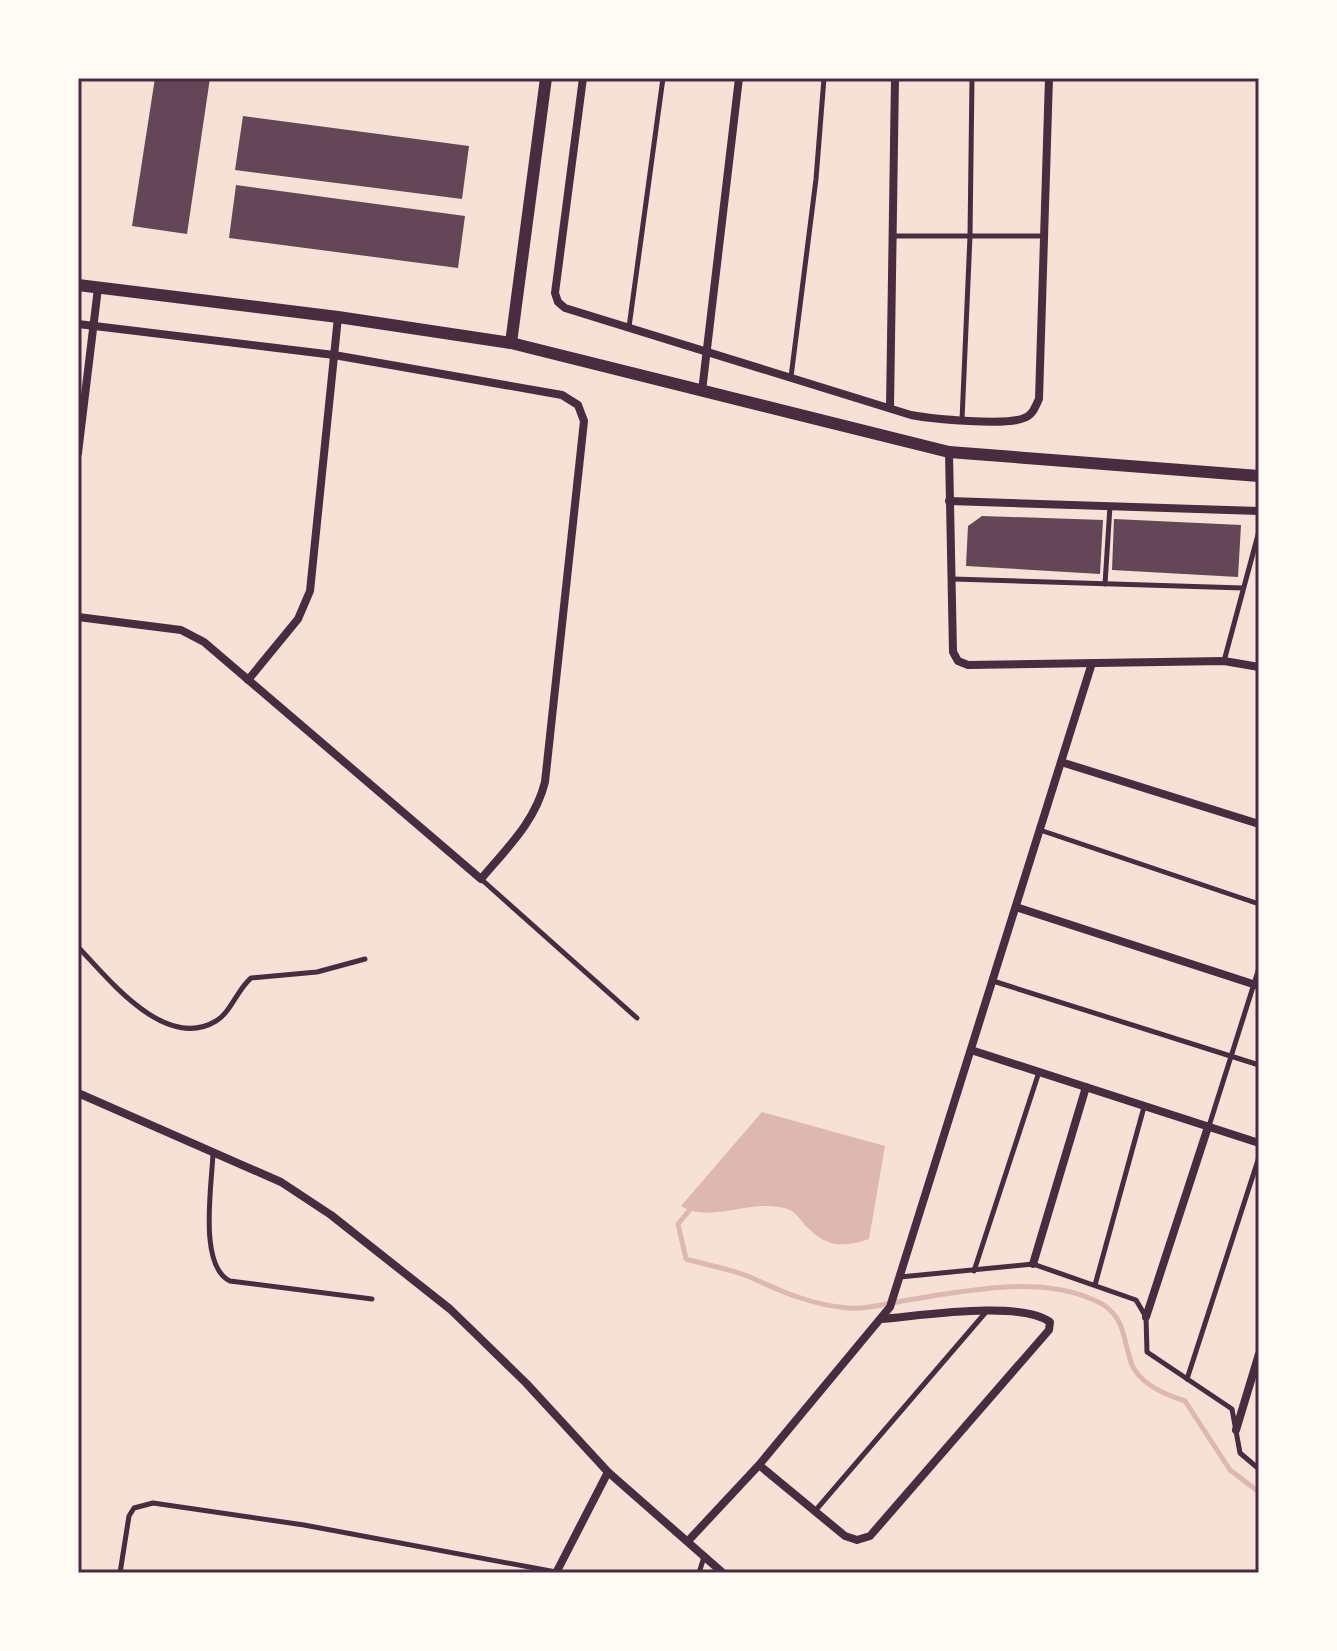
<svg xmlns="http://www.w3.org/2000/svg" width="1337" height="1651" font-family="Rubik,sans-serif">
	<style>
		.water { fill: #dcb8b0 }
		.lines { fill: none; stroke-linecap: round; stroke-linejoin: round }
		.stream { stroke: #dcb8b0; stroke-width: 5 }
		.building { fill: #644757 }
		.service { stroke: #4a2c40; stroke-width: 5 }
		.minor { stroke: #4a2c40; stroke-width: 8 }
		.tertiary { stroke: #4a2c40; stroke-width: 12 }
		.neatline { fill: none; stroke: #4a2c40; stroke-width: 3 }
	</style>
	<rect width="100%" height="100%" fill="#f7e1d7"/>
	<path class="water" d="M762,1112L885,1146L869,1239C845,1247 827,1248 808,1228C802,1223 797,1213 790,1210C755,1196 712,1225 681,1206Z"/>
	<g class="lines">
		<path class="stream" d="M689,1211L678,1224L686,1259C707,1265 730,1269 750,1277C782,1292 812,1305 848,1308C865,1310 885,1304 902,1301C960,1292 1037,1274 1094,1300C1127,1314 1122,1339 1132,1365C1141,1385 1166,1395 1185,1401L1230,1470L1259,1492"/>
	</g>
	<g class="building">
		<path d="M155,78H210L187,234L132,226Z"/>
		<path d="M243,116L469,146L462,199L235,170Z"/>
		<path d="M236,185L465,216L458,268L229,238Z"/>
		<path d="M982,516L1103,520L1100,574L966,566L968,526Z"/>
		<path d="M1114,519L1241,525L1238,577L1112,570Z"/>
	</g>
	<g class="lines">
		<g class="service">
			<path d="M895,236H1043"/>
			<path d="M629,327L663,78"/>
			<path d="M791,377L816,179L824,78"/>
			<path d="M962,420L970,236L972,78"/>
			<path d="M953,579L1243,588"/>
			<path d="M1105,584L1110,506"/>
			<path d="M1224,661L1259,531"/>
			<path d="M1040,830L1259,904"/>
			<path d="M481,879L637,1018"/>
			<path d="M78,947C108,978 165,1052 216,1021C231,1012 237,990 251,978L317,972L365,959"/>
			<path d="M993,981L1259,1065"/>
			<path d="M1209,1126L1259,968"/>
			<path d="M213,1153C212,1184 198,1266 230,1281L372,1299"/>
			<path d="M974,1271L1039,1072"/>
			<path d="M900,1277L1033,1264L1136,1300L1146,1317L1147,1352L1232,1409L1240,1453L1259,1469"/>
			<path d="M1095,1285L1144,1107"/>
			<path d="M1187,1379L1259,1157"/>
			<path d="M815,1511L986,1312"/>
			<path d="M120,1573L129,1516L134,1508L153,1503L304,1525L556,1572"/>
			<path d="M699,1573L704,1557"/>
		</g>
		<g class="minor">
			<path d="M583,78L555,293L558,302L565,308L911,415C932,419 1007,426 1024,418C1033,415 1035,407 1039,399L1049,78"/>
			<path d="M78,324L334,355L562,395L578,405L584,421L545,782C535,822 507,848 481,879L204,642L181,630L78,617"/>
			<path d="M702,391L739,78"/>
			<path d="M890,408L895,78"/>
			<path d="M949,452L953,652L958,661L968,665L1224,661L1259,667"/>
			<path d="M78,453L98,288"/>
			<path d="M949,501L1259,511"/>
			<path d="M248,680L298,619L310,591L338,317"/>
			<path d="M1061,762L1259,824"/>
			<path d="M1016,907L1259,986"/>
			<path d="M971,1050L1259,1143"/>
			<path d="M78,1093L281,1182L331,1215L450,1309L526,1383L608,1472L723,1573"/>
			<path d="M1033,1264L1086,1087"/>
			<path d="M1146,1317L1208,1127"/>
			<path d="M1236,1430L1259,1354"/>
			<path d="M759,1465L845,1536L857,1540L870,1536L1049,1330L1050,1322C1019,1300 920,1316 881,1319"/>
			<path d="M688,1541L759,1465L890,1307L1092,663"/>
			<path d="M556,1573L608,1472"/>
		</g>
		<g class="tertiary">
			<path d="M78,285L338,317L511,343L949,452L1259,476"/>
			<path d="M511,343L546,78"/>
		</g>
	</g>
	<rect width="1337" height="1651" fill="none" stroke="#fffaf5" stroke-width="160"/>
	<rect x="80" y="80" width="1177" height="1491" class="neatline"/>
</svg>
